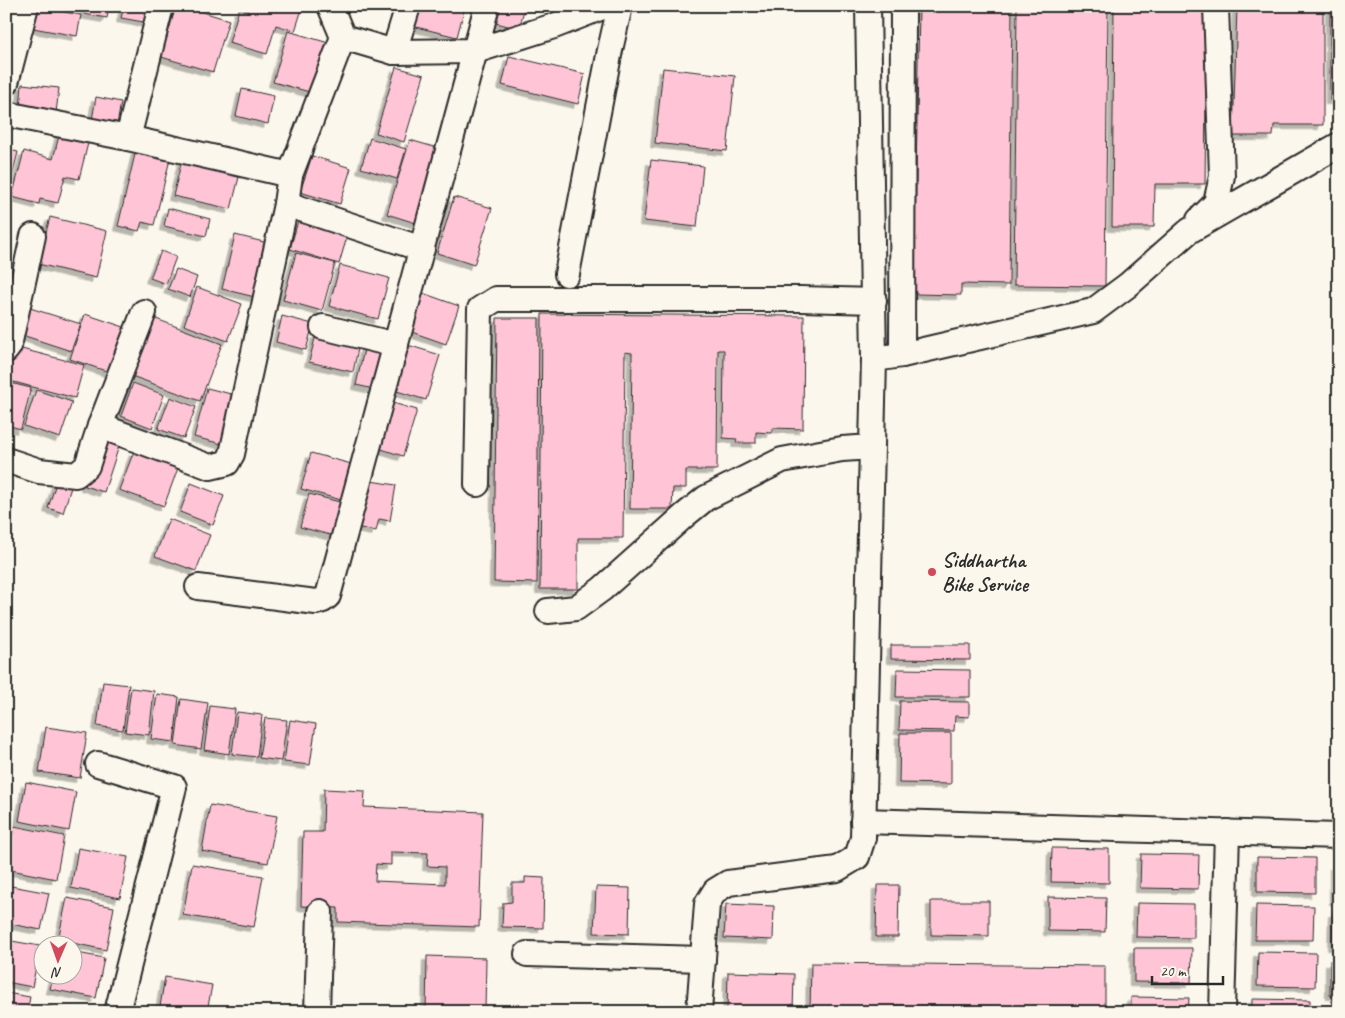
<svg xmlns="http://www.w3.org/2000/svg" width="1345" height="1018" font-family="Caveat,sans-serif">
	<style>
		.building { fill: #ffc5d7; stroke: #2b2b2b; fill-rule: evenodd; filter: url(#shadow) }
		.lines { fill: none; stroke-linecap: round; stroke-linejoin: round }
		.minor-casing { stroke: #2b2b2b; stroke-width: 28 }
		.minor { stroke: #fbf7ec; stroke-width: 24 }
		.poi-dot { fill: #d1495b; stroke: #fbf7ec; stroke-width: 2 }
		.labels { text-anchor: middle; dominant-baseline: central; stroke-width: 4; stroke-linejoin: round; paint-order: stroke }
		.poi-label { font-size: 21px; font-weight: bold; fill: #2b2b2b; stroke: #fbf7ec; text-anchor: start }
	</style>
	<defs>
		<filter id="shadow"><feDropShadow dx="-4.5" dy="4.5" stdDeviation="0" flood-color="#0004"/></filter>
	</defs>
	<rect width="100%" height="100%" fill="#fbf7ec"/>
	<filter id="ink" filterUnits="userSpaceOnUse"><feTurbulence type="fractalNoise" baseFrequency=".02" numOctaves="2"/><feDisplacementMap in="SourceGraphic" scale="10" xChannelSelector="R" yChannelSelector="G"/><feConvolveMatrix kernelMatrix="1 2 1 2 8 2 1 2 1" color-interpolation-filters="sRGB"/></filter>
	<g filter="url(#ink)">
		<g class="building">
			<path d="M6,6H24L13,35L6,33Z"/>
			<path d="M85,6H109L107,18L84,14Z"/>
			<path d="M124,6H152L149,23L121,18Z"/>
			<path d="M176,6H183L229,20L213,72L161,57Z"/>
			<path d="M248,6H303L295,31L276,25L267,54L229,43L239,9L247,11Z"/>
			<path d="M417,6H465L457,37L412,26Z"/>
			<path d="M489,6H525L519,29L485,20Z"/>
			<path d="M919,6H1012L1009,285L961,284V295L914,294Z"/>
			<path d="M1017,6H1108L1105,286L1014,285Z"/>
			<path d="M1114,6H1207L1205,184H1155L1154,227H1112Z"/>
			<path d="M1237,6H1323V125H1274L1273,136H1233Z"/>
			<rect x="1330" y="6" width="9" height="94"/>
			<path d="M37,7L81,15L77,36L33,28Z"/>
			<path d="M288,31L332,44L317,94L273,82Z"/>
			<path d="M509,56L585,74L578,104L502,85Z"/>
			<path d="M396,67L424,75L404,142L376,133Z"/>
			<path d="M663,68L735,76L727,151L655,143Z"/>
			<path d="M22,84L59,88L56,113L20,109Z"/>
			<path d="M242,89L274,96L268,124L236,116Z"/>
			<path d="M96,97L121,102L116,131L91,126Z"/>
			<path d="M60,132L89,139L79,179L65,176L58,203L40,199L39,204L12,197L24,151L53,159Z"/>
			<path d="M370,138L406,149L397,179L361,168Z"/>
			<path d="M410,140L444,150L422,225L387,214Z"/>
			<path d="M6,149L18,152L6,202Z"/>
			<path d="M136,150L170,159L154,225L142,222L139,231L118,226Z"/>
			<path d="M183,156L241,169L231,209L173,196Z"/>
			<path d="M312,156L351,168L340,204L300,192Z"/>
			<path d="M651,160L703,166L697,227L644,221Z"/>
			<path d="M454,197L492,208L474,265L437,253Z"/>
			<path d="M168,208L210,219L206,236L164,226Z"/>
			<path d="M50,217L107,231L96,278L38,264Z"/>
			<path d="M298,221L322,228L349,230L339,264L290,249Z"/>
			<path d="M235,235L276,245L263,299L222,289Z"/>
			<path d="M161,251L176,257L166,284L150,278Z"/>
			<path d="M296,253L335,263L322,311L283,300Z"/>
			<path d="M340,265L389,278L378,319L329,306Z"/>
			<path d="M176,269L197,277L190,297L168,289Z"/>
			<path d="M6,280L17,283L6,328Z"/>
			<path d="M197,287L242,304L228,341L184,325Z"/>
			<path d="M417,291L459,306L446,344L403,329Z"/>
			<path d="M30,308L81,324L71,351L22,335Z"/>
			<path d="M85,314L130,329L115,374L70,359Z"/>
			<path d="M542,314L804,316L803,429L772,428V433L756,432V443H736L737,439L723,438L724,350H718L717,470H686V488H673L672,509H630L632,353L625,352L623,538H578V589H540Z"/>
			<path d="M282,316L313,324L306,350L276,342Z"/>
			<path d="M151,317L222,344L200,401L129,375Z"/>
			<path d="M497,318H539L537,583L494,582Z"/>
			<path d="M316,334L359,344L353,372L309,362Z"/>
			<path d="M401,343L440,355L426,400L387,388Z"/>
			<path d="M365,345L383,349L374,389L356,385Z"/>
			<path d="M10,346L84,365L75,398L6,380V363Z"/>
			<path d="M6,382L31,388L21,429L6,425Z"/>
			<path d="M133,383L164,395L152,428L121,416Z"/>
			<path d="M207,388L239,396L226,445L194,437Z"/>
			<path d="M36,390L72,402L60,438L24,426Z"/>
			<path d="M170,397L196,407L184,438L158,429Z"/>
			<path d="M386,401L417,410L403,456L372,446Z"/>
			<path d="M101,437L120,443L104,492L85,486Z"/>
			<path d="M134,451L178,468L164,506L119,490Z"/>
			<path d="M311,453L355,465L345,501L301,489Z"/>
			<path d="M57,480L72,484L63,513L48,508Z"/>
			<path d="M364,480L396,485L390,521L379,519L376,531L355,527Z"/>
			<path d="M191,483L224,496L213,525L180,512Z"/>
			<path d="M309,494L347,504L338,537L300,527Z"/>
			<path d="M169,519L210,535L196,571L155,556Z"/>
			<path d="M891,645H970V660L891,659Z"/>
			<path d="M897,669L970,670V697H896Z"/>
			<path d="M103,682L129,685L123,730L97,726Z"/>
			<path d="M131,688L154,691L149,735L125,732Z"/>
			<path d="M157,694L179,697L174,742L151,739Z"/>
			<path d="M181,699L208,703L201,749L175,745Z"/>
			<path d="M900,701L969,702V717L955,716L954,731L899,730Z"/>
			<path d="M210,706L235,709L229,754L204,750Z"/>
			<path d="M237,712L262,715L257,757L232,754Z"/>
			<path d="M265,718L287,720L281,761L259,758Z"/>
			<path d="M290,720L316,724L310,765L284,762Z"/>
			<path d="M46,727L87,733L80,778L39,772Z"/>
			<path d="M900,733H951V784L899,783Z"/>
			<path d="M26,782L76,792L69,831L19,821Z"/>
			<path d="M324,789L365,791L364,807L483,812L479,927L338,922V908L301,906L303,832H323ZM391,852L428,853L427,866L445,867V884L375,881L376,864L391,865Z"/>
			<path d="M210,805L277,816L268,863L202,851Z"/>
			<path d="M14,826L64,836L56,879L6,869Z"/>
			<path d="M78,848L128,857L120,898L71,888Z"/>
			<path d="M1052,848L1109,849V883L1051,882Z"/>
			<path d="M1141,854L1199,855L1198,889L1140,888Z"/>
			<path d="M1257,857L1315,858V893L1257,892Z"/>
			<path d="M192,864L263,876L254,927L183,915Z"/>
			<rect x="1334" y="865" width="5" height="35"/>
			<path d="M525,877L544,878L543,928L502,927L503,903L512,902V883H525Z"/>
			<path d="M6,885L49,893L41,930L6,923Z"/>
			<path d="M877,885H899L898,937H876Z"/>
			<path d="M596,887L630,888L629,934L594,933Z"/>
			<path d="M1048,897L1106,898L1105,932L1048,931Z"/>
			<path d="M67,898L114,907L106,950L58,940Z"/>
			<path d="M931,901H989V936L931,935Z"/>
			<path d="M1137,903L1194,904V938L1136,937Z"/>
			<path d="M726,904L774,906L773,940L724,938Z"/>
			<path d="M1256,905L1314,906L1313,940H1255Z"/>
			<path d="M1333,912H1339V946H1332Z"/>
			<path d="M6,940L40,946L32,987L6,982Z"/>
			<path d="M1134,948H1192L1191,983L1134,982Z"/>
			<path d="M72,952L104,958L96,998L50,989L53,976H72Z"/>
			<path d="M1258,952L1316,953L1315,987L1257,986Z"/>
			<path d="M427,956L486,958L485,1012H426Z"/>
			<rect x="1330" y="961" width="9" height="34"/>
			<path d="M811,963L1105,966V1012H1024V1007L896,1005L895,1012H810Z"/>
			<path d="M728,972L794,974L793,1012H727Z"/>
			<path d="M165,977L212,985L207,1012H159Z"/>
			<path d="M6,993L30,997L27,1012H6Z"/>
			<path d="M1131,997L1189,998L1188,1012H1131Z"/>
			<path d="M1252,999L1310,1000V1012H1252Z"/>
			<path d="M45,1006L74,1012H44Z"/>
		</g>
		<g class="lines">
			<defs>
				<g id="minor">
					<path d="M330,6L343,37L394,52L475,51L554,26L605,6"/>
					<path d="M394,52L408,6"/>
					<path d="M6,83L26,6"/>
					<path d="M6,114L128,138L290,175"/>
					<path d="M128,138L161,6"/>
					<path d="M286,204L422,249"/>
					<path d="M1199,220L1216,203L1222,176L1216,6"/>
					<path d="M567,274L610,50L620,6"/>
					<path d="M323,327L396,345"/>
					<path d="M6,350L9,346L33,236"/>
					<path d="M902,355L903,6"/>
					<path d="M874,359L902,355L1093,311L1128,285L1189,231L1339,145"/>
					<path d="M100,426L210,467L227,463L232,454L286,204L290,175L343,37"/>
					<path d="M6,460L39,471L76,475L87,466L100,426L144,312"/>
					<path d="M477,484L480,309L496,299H801L874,301"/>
					<path d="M198,587L316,602L323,600L328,596L487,6"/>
					<path d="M548,611L576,608L602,589L685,515L706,498L782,460L842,449L872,447"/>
					<path d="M98,764L174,787L117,1012"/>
					<path d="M863,821L1339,836"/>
					<path d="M527,954L703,959"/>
					<path d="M317,1012L320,912"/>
					<path d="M699,1012L707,904L715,891L728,883L837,869L857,857L863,838L874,359L868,6"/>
					<path d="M1222,1012L1227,832"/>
				</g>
			</defs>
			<use href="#minor" class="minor-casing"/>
			<use href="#minor" class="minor"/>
		</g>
	</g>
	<circle class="poi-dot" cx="932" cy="572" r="5"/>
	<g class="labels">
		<g class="poi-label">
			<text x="942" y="560">Siddhartha<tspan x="942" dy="24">Bike Service</tspan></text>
		</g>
	</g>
	<rect width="1345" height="1018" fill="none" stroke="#fbf7ec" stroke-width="25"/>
	<rect x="12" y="12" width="1320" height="993" fill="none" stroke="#2b2b2b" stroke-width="2" filter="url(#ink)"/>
	<g transform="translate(58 960) rotate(182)"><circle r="24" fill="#fbf7ec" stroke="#a8a59f"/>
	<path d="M0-4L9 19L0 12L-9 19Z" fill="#d1495b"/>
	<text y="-8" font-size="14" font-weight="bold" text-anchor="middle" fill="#2b2b2b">N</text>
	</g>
	<path d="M1152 976v8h71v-8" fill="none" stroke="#2b2b2b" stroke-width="2.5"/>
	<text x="1160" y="976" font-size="15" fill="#2b2b2b" stroke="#fbf7ec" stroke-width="4" paint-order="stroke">20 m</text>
</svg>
